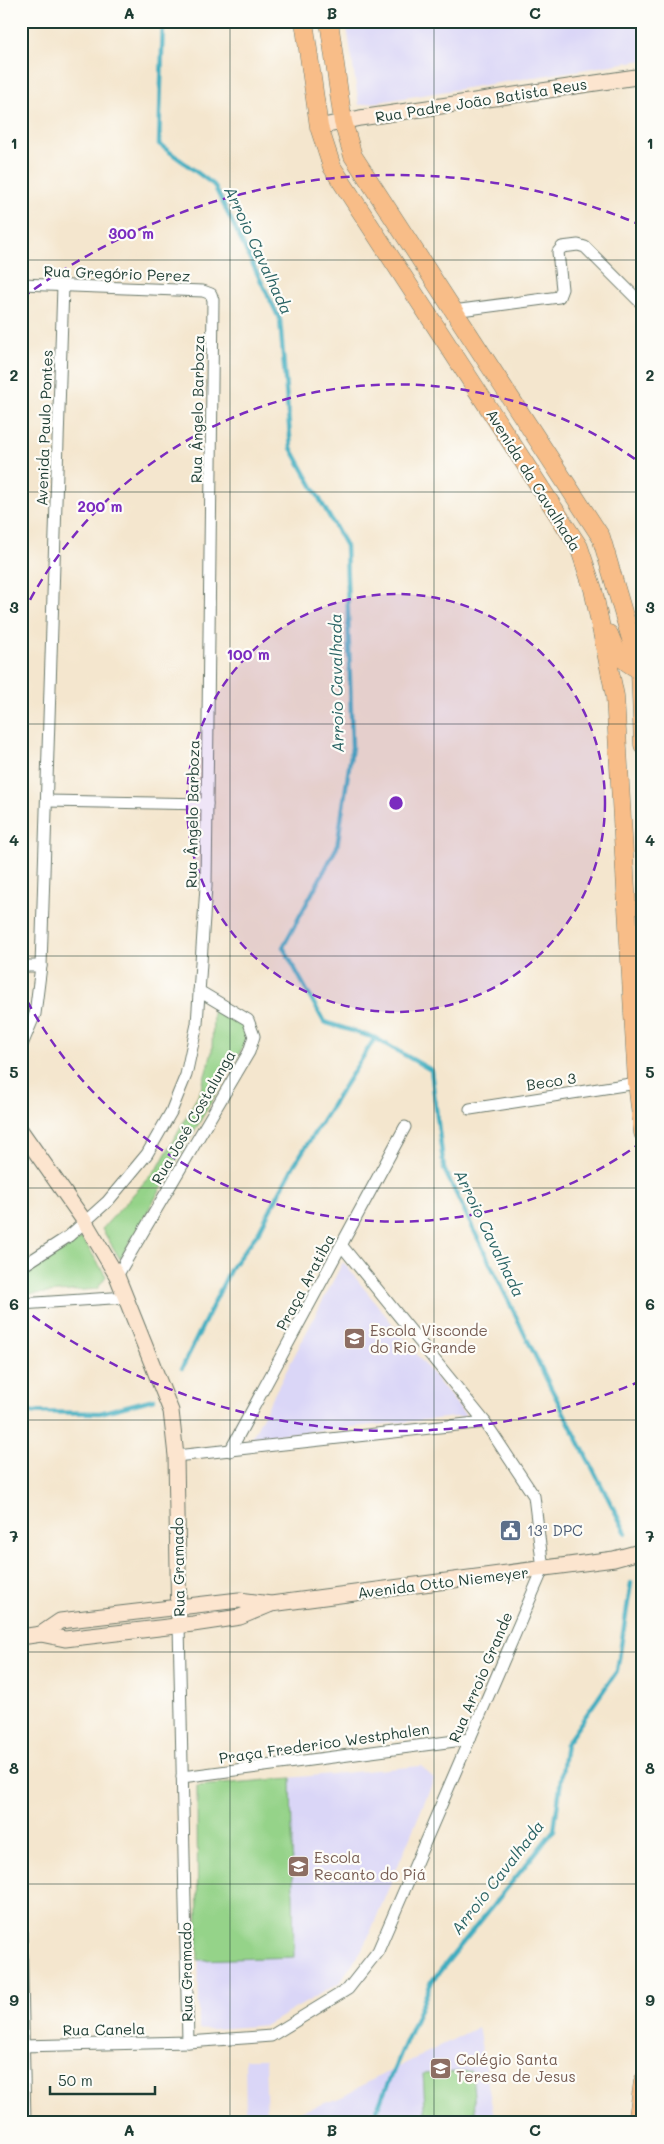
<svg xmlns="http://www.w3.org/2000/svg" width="664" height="2144" font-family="Mali,sans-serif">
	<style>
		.built { fill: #dad6f7 }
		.green { fill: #95d389; stroke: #5a885e }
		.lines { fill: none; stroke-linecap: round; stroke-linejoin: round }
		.stream { stroke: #41adc0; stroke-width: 4.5 }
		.street-casing { stroke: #6a786a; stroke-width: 13 }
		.secondary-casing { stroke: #6a786a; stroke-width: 17 }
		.primary-casing { stroke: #6a786a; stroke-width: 19 }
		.street { stroke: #fff; stroke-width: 11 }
		.secondary { stroke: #fce5cf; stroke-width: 15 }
		.primary { stroke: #f8bd88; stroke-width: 18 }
		.grid { fill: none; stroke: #1f3d34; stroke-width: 1; stroke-opacity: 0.55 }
		.ring { fill: none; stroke: #7b2cbf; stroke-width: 2.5; stroke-dasharray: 9 6 }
		.labels { text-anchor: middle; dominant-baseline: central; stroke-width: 4.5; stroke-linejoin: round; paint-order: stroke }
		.street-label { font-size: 15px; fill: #1f3d34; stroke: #fdfcf7 }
		.education-label { font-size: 15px; fill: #785e54; stroke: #fdfcf7; text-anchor: start }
		.service-label { font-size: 15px; fill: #4e5e75; stroke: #fdfcf7; text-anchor: start }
		.water-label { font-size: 16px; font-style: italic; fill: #2b6465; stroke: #fdfcf7 }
		.centre { fill: #7b2cbf; stroke: #fdfcf7; stroke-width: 2.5 }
		.ring-label { font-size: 15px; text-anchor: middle; font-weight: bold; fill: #7b2cbf; stroke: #fdfcf7; stroke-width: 4.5; stroke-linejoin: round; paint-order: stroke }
		.neatline { fill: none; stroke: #1f3d34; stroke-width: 2 }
		.grid-label { font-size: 16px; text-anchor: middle; font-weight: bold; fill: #1f3d34 }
	</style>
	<rect width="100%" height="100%" fill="#fdfcf7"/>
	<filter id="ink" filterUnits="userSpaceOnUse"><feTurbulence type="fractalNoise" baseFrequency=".02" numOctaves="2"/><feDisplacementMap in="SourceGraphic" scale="10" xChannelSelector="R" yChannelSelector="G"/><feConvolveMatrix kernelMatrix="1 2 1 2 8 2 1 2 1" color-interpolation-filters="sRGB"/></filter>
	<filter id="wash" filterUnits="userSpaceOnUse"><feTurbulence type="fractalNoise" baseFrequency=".0096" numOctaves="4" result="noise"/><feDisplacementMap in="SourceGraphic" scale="20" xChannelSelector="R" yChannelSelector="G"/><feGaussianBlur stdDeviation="1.12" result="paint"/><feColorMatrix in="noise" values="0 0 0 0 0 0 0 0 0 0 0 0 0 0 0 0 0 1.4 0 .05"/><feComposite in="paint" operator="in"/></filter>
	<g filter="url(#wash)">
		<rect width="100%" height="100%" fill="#f4e6ce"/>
		<g class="built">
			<path d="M346,21H643V60L359,105Z"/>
			<path d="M343,1262L466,1416L252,1437Z"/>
			<path d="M421,1766L434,1779L365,1945L339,1983L267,2025L199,2030L197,1786Z"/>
			<path d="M478,2027L495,2123H268L342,2097L372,2080Z"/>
			<path d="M245,2059H265L267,2123H246Z"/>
		</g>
		<g class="green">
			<path d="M213,1008L240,1021L247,1035L243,1047L120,1259L102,1229L159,1166L200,1092L212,1052Z"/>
			<path d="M82,1238L106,1276L97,1289L21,1295V1279Z"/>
			<path d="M291,1778L294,1957L198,1960L197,1786Z"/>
			<path d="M472,2071L476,2123H426L423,2074Z"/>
		</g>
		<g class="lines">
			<g class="stream">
				<path d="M163,21L159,144L214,185L280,320L291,448L346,546L352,747L337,847L283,947L324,1022L375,1038L431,1070L444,1169L551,1388L626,1533"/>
				<path d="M182,1368L231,1268L258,1233L294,1165L375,1038"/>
				<path d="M21,1412L100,1413L154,1399"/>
				<path d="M371,2123L432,1981L554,1830L566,1744L617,1671L631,1583"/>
			</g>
		</g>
	</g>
	<g filter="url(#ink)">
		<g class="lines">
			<defs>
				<g id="street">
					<path d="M21,284L203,291L211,294L213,300L206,886L197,1024L186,1075L179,1092L171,1112L147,1154L108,1201L69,1236L21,1267"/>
					<path d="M453,311L559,297L562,289L558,252L562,247L578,245L585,247L643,305"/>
					<path d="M47,801L207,804"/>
					<path d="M21,966H41"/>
					<path d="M21,1047L35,1014L41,966L63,286"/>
					<path d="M470,1109L637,1083"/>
					<path d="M117,1276L249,1052L254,1036L248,1020L199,991"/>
					<path d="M21,1304L127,1297"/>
					<path d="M230,1451L405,1127"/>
					<path d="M176,1456L485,1422"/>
					<path d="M179,1625L188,2042"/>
					<path d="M182,1777L470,1739"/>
					<path d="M21,1926L25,2123"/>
					<path d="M21,2046L188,2042L271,2036L348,1989L378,1951L543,1569L534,1496L485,1422L342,1246"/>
				</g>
				<g id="secondary">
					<path d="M319,127L360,118L643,76"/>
					<path d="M21,1131L85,1222L117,1276L171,1411L176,1456L179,1625"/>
					<path d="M41,1634L60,1621L239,1600L271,1604L614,1559L643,1551"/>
					<path d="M21,1637L41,1634L65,1639L193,1624L240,1617L269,1605"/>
				</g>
				<g id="primary">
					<path d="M304,21L319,127L332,167L579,547L593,589L615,696L637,1083L643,1133"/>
					<path d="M329,21L343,122L353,156L601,537L640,670L643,745"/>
					<path d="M609,634C617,654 620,660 640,670"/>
					<path d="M637,2123L643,2081"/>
				</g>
			</defs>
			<use href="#street" class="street-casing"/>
			<use href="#secondary" class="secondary-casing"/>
			<use href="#primary" class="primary-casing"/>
			<use href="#street" class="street"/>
			<use href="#secondary" class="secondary"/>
			<use href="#primary" class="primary"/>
		</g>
	</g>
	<path class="grid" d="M230,21V2123M434,21V2123M21,260H643M21,492H643M21,724H643M21,956H643M21,1188H643M21,1420H643M21,1652H643M21,1884H643"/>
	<circle cx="396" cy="803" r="209" fill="#7b2cbf" fill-opacity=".12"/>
	<g class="ring">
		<circle cx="396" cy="803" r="209"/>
		<path d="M642 1142A419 419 0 0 1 23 993M23 613A419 419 0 0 1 642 464"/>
		<path d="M641 1381A628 628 0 0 1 22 1308M22 298A628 628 0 0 1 641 225"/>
	</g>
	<defs>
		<symbol id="school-square" viewBox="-11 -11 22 22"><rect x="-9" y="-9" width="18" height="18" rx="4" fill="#8d6e63" stroke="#fdfcf7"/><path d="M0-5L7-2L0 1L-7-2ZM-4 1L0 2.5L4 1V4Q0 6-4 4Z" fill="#fff"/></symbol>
		<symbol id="civic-square" viewBox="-11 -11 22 22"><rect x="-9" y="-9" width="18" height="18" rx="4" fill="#5c6f8a" stroke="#fdfcf7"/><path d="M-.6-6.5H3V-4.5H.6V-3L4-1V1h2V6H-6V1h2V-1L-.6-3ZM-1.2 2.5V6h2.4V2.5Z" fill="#fff"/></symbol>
	</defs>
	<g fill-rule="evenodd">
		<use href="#school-square" x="342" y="1326" width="25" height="25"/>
		<use href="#civic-square" x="498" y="1518" width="25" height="25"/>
		<use href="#school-square" x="286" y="1854" width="25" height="25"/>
		<use href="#school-square" x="428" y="2056" width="25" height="25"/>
	</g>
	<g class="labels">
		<g class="street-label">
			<text transform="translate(481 100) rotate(-9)">Rua Padre João Batista Reus</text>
			<text transform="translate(117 273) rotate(2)">Rua Gregório Perez</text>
			<text transform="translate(197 409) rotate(-89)">Rua Ângelo Barboza</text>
			<text transform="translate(44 428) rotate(-88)">Avenida Paulo Pontes</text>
			<text transform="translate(534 480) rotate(58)">Avenida da Cavalhada</text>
			<text transform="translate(192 814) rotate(-89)">Rua Ângelo Barboza</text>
			<text transform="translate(551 1081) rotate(-9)">Beco 3</text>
			<text transform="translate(193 1117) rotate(-60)">Rua José Costalunga</text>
			<text transform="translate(305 1282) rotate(-62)">Praça Aratiba</text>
			<text transform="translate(178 1567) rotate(-91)">Rua Gramado</text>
			<text transform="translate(443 1582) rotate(-7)">Avenida Otto Niemeyer</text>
			<text transform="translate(480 1677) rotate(-67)">Rua Arroio Grande</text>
			<text transform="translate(324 1743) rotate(-8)">Praça Frederico Westphalen</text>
			<text transform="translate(186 1972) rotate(-91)">Rua Gramado</text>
			<text transform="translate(104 2029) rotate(-1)">Rua Canela</text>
		</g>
		<g class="education-label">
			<text x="370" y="1330">Escola Visconde<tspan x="370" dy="17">do Rio Grande</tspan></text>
			<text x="314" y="1857">Escola<tspan x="314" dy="17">Recanto do Piá</tspan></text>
			<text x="456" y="2059">Colégio Santa<tspan x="456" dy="17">Teresa de Jesus</tspan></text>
		</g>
		<g class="service-label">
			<text x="527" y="1530">13ª DPC</text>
		</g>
		<g class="water-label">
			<text transform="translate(259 250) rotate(65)">Arroio Cavalhada</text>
			<text transform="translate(336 683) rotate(-91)">Arroio Cavalhada</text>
			<text transform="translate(490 1233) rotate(64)">Arroio Cavalhada</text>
			<text transform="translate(497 1877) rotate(-52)">Arroio Cavalhada</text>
		</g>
	</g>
	<circle cx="396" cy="803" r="8" class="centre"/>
	<g class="ring-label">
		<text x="131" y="239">300 m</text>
		<text x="100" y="512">200 m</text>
		<text x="248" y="660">100 m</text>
	</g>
	<rect width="664" height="2144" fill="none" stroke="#fdfcf7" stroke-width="55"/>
	<path d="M50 2086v8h105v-8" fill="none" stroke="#1f3d34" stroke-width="2.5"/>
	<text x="58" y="2086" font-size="15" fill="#1f3d34" stroke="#fdfcf7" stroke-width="4" paint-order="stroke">50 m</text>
	<rect x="28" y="28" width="608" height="2088" class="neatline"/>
	<g class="grid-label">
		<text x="129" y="19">A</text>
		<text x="332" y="19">B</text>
		<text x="535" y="19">C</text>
		<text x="14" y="149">1</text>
		<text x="650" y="149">1</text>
		<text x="14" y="381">2</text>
		<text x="650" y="381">2</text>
		<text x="14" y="613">3</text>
		<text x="650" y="613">3</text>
		<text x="14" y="846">4</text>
		<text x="650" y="846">4</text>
		<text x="14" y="1078">5</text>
		<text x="650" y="1078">5</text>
		<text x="14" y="1310">6</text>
		<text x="650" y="1310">6</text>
		<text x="14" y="1542">7</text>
		<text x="650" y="1542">7</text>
		<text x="14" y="1774">8</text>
		<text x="650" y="1774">8</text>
		<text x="14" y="2006">9</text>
		<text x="650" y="2006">9</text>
		<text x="129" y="2136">A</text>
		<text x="332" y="2136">B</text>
		<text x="535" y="2136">C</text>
	</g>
</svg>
